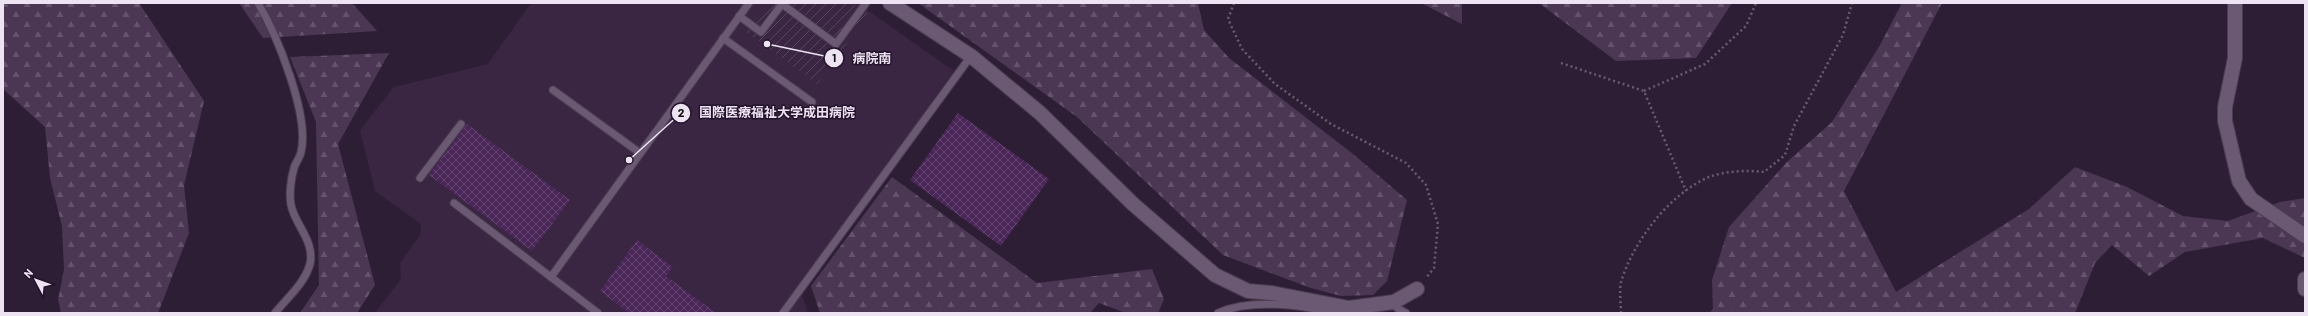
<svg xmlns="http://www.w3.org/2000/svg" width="2308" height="316" font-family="Barlow,'Noto Sans JP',sans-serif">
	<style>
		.built { fill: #3a2643 }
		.industrial { fill: url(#industrial-furrows) }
		.forest { fill: url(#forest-firs) }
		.building { fill: url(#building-cross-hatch) }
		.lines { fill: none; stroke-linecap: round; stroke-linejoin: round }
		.lane-casing { stroke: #4a3c50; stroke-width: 9 }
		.street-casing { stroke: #4a3c50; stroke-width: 16 }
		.path { stroke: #6a5c70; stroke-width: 2.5; stroke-dasharray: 2 3; stroke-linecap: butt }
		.lane { stroke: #6b5873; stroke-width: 7 }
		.street { stroke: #6b5873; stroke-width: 14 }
		.leader { fill: none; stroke: #eee3f3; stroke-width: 1.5 }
		.callout-dot { fill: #eee3f3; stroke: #24142b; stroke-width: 1.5 }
		.mark-label { font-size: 12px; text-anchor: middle; font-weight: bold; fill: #111 }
		.callout-label { font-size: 13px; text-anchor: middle; font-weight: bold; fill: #eee3f3; stroke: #24142b; stroke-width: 3; stroke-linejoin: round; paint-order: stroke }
	</style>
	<defs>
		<pattern id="industrial-furrows" width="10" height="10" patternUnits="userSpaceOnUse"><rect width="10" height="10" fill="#3a2643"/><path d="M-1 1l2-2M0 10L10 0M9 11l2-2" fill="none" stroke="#57455f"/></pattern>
		<pattern id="forest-firs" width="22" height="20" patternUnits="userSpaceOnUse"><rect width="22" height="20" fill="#4b3654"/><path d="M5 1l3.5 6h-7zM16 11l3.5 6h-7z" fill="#65536d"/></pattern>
		<pattern id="building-cross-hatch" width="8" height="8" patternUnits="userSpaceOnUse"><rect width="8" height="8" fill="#492657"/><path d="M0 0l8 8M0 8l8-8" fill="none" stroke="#644570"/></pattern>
	</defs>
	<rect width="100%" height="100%" fill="#2e1e35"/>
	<path class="built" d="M531,3H857L954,71L799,286L808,313H375L401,279L400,263L420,235L421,224L375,191L360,130L394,87L488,64Z"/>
	<path class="industrial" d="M768,3H852L868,14L817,84L746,32Z"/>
	<g class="forest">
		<path d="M3,3H139L204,101L184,185L189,233L158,313H61L58,300L64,269L62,226L50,178L45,127L3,89Z"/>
		<path d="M239,3H352L377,31L263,38Z"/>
		<path d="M918,3H1198L1204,30L1229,58L1353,154L1407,200L1387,281L1373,295L1341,296L1311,288L1223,255L1077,117Z"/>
		<path d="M1421,3H1462V24Z"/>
		<path d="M1539,3H1732L1696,58L1616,61Z"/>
		<path d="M1902,3H1942L1844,191L1896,292L2029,209L2075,167L2127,187L2183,216L2228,221L2280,202L2305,198V258L2263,238L2185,252L2149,276L2112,245L2095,263L2075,313H1710L1713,308L1712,280L1729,227L1787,162L1832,122L1880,45Z"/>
		<path d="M389,53L338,144L375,285L357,313H300L319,285L316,122L290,57Z"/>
		<path d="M892,177L1037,283L1152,269L1164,299L1158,313H1126L1099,303L1090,313H820L811,286Z"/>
	</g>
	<g class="building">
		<path d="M958,113L1049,179L1001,246L910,180Z"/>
		<path d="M467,124L570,200L532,251L429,175Z"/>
		<path d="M637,240L673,267L666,276L716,313H629L600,291Z"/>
	</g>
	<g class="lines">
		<defs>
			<g id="lane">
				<path d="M258,3C277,35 310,116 301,152C300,158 295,163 294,168C291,178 289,194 291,205C295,225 315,241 310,264C305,283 287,298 275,313"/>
				<path d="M739,16L761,32L782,4L836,44L866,3"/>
				<path d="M723,38L812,102"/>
				<path d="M553,90L640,153"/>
				<path d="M420,178L461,124"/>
				<path d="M454,203L598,313"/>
				<path d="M551,277L749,3"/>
				<path d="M1394,302L1397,308L1406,313"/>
				<path d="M783,313L971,56"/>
				<path d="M1218,313C1249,299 1300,304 1331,313"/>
			</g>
			<g id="street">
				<path d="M890,3L971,56L1040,113L1133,204L1215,275L1248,291L1272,293L1349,308L1394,302L1417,289"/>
				<path d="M2235,3V58L2225,107V121L2239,181L2251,199L2305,236"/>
				<path d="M2305,279V289"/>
			</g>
		</defs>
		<use href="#lane" class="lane-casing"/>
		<use href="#street" class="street-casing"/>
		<g class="path">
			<path d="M1234,3L1228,19L1242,49L1275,84L1331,124L1406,163L1426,185L1438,224L1434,268L1426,278"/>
			<path d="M1561,63L1644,91L1686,191"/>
			<path d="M1644,91L1705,64L1746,26L1756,3"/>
			<path d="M1621,313C1621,304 1619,291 1621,282C1633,242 1669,194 1709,177C1725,171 1747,170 1764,172L1785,155L1794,126L1843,35L1852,3"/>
		</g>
		<use href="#lane" class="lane"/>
		<use href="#street" class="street"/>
	</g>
	<path class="leader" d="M767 44L834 58M629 160L681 113"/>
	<g class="callout-dot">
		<circle cx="767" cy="44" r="4"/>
		<circle cx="629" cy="160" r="4"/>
		<circle cx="834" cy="58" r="10"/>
		<circle cx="681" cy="113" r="10"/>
	</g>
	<g class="mark-label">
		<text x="834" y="62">1</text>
		<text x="681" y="117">2</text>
	</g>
	<g class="callout-label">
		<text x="872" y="63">病院南</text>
		<text x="777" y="117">国際医療福祉大学成田病院</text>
	</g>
	<rect width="2308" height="316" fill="none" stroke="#eee3f3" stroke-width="8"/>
	<g transform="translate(36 280) rotate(311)" stroke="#24142b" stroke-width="3" paint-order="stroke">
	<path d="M0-3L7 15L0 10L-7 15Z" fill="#eee3f3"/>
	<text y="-6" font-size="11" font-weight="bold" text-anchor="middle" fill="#eee3f3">N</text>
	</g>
</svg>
